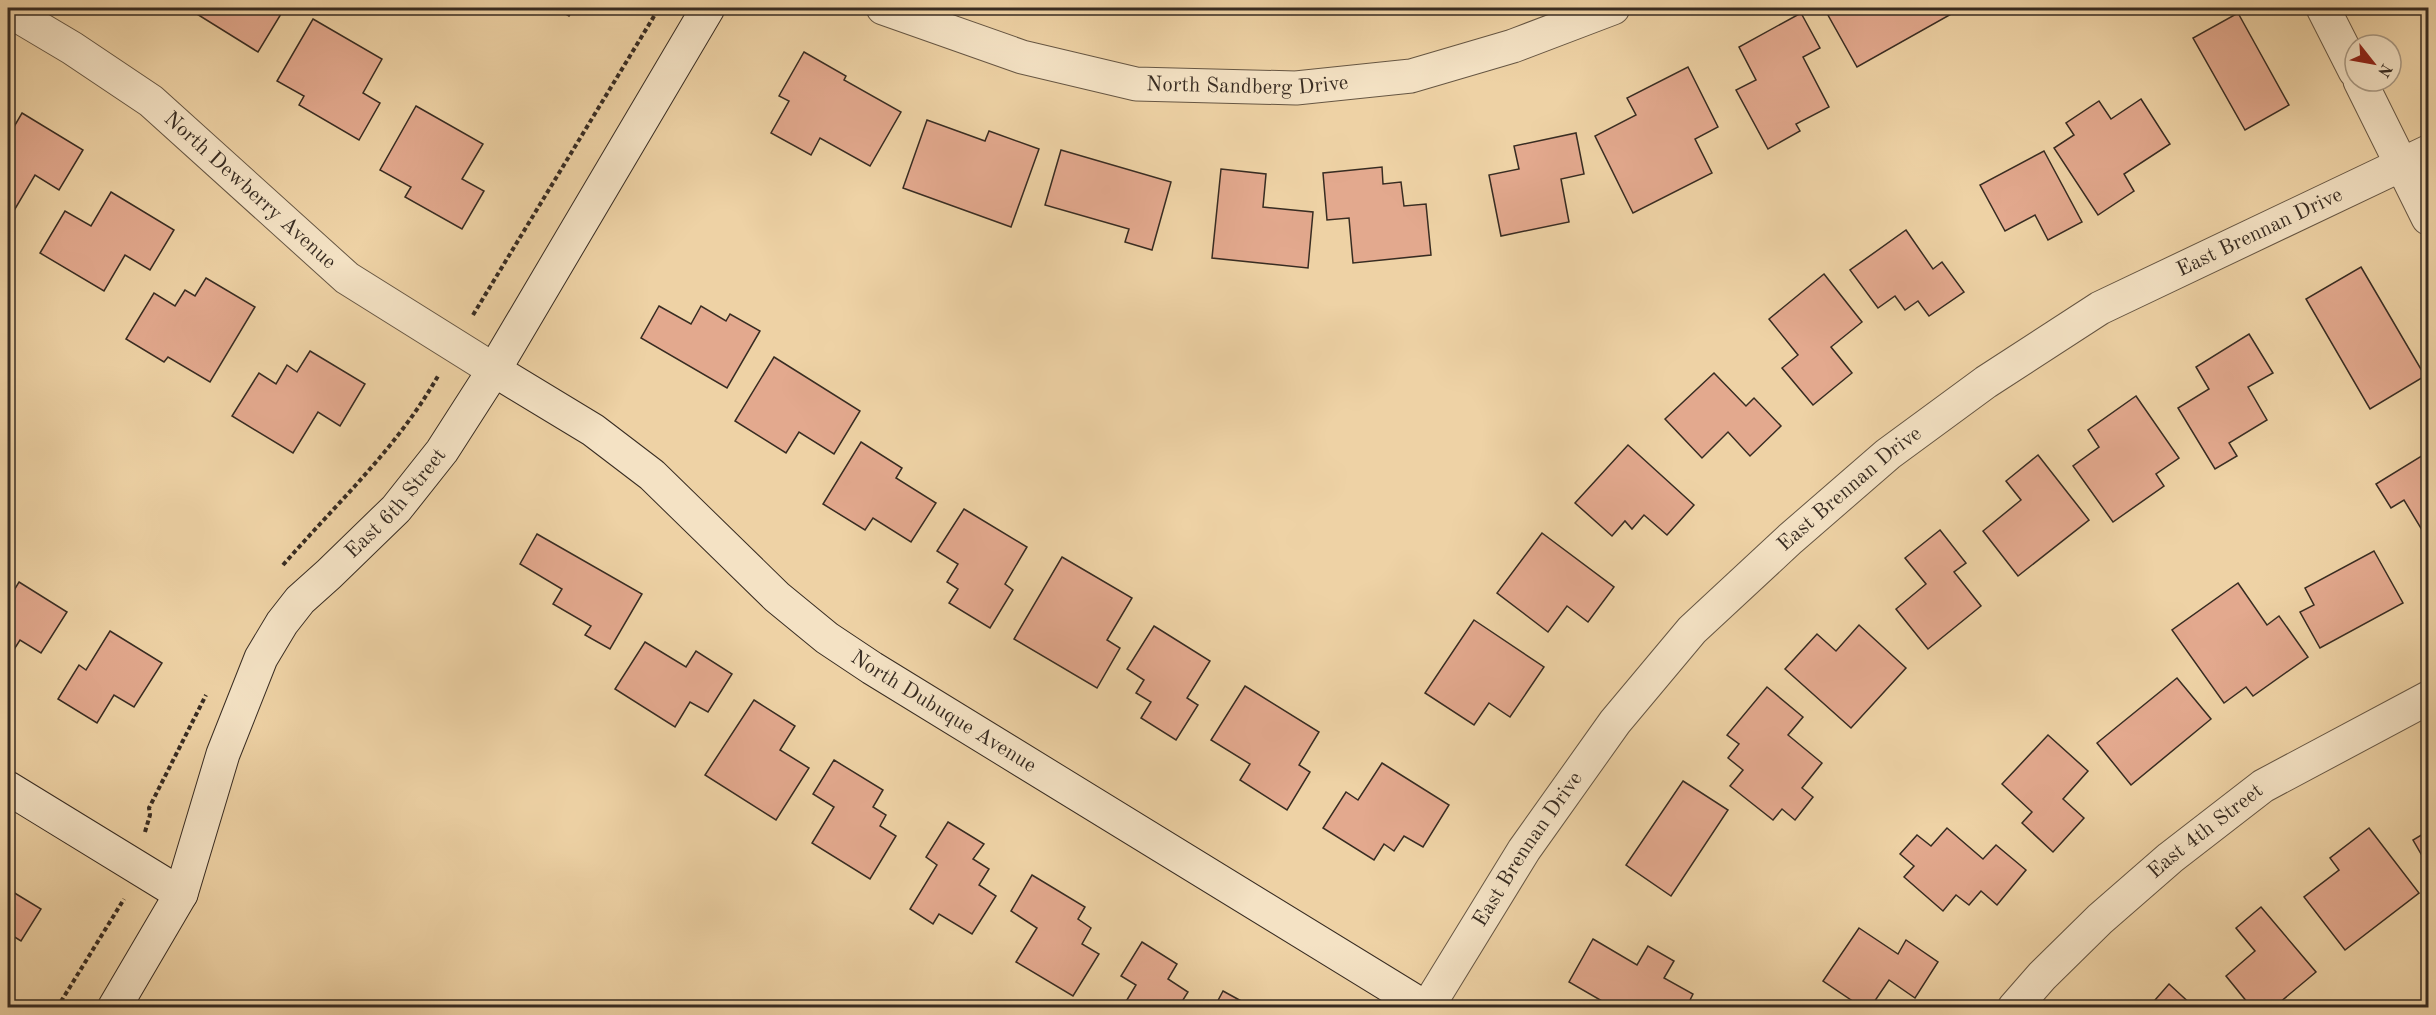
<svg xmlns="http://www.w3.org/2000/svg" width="2436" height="1015" font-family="'Old Standard TT',serif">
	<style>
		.building { fill: #e3a98e; stroke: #382c22; stroke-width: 1.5 }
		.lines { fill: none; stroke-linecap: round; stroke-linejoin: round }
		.street-casing { stroke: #665643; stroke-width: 35 }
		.secondary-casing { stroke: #382c22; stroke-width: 35 }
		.path { stroke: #382c22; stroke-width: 4; stroke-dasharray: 4.5 3; stroke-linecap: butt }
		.street { stroke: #f4e2c4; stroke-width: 33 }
		.secondary { stroke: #f4e2c4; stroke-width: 33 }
		.labels { text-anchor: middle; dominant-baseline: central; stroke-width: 5; stroke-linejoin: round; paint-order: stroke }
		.street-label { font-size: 21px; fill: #382c22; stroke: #f4e2c4 }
	</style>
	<rect width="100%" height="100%" fill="#eed2a5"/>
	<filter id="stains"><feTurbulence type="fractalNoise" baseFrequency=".00333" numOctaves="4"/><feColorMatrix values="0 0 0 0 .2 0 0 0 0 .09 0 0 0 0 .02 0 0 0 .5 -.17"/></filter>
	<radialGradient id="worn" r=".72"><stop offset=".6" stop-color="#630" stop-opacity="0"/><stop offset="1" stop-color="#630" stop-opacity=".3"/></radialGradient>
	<g class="building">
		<path d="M194,8H271L281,14L258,52L192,11Z"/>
		<path d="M555,8H574L569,16Z"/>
		<path d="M1824,8H1962L1857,67Z"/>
		<path d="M1801,13L1820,48L1803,57L1829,107L1796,124L1800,131L1768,149L1736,90L1756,80L1739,47Z"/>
		<path d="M2238,13L2289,105L2245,130L2193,38Z"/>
		<path d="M313,19L382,59L363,93L380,103L359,140L299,105L304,96L277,81Z"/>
		<path d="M804,52L846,76L844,80L901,112L870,166L820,138L811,155L771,133L789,101L779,96Z"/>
		<path d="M1688,67L1718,127L1695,139L1712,173L1633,213L1595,136L1636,115L1627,98Z"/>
		<path d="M2141,99L2170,144L2124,174L2134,191L2098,215L2054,148L2074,135L2066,123L2099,101L2111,119Z"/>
		<path d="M416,106L483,144L462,179L484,191L462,229L405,197L411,187L380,170Z"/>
		<path d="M22,113L83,150L59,190L35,175L12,214L8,212V137Z"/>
		<path d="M927,120L985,141L989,131L1039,149L1011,227L903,188Z"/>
		<path d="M1576,133L1584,174L1561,179L1569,222L1501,236L1489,175L1519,169L1514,146Z"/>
		<path d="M1061,150L1171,182L1152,250L1125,242L1129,229L1045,205Z"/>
		<path d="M2044,151L2082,222L2048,240L2035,215L2005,231L1980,185Z"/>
		<path d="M1382,167L1383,184L1401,182L1404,206L1426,204L1431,255L1353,263L1349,218L1327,220L1323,173Z"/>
		<path d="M1221,169L1266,174L1263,207L1313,212L1308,268L1212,258Z"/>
		<path d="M111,192L174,230L150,270L125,255L104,291L40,253L65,211L91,226Z"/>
		<path d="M1906,230L1933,269L1942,262L1964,292L1929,316L1918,301L1905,310L1895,296L1878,308L1850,270Z"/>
		<path d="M2361,267L2425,376L2370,409L2306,299Z"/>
		<path d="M1824,274L1862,322L1831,347L1852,373L1813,405L1782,368L1798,355L1769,319Z"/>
		<path d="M206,278L255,307L210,382L168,357L164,362L126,339L154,293L175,306L185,290L195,296Z"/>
		<path d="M659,306L691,324L701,306L726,321L730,314L760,331L727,388L641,338Z"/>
		<path d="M2249,334L2273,373L2248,387L2267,420L2229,443L2237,456L2215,469L2178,408L2209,389L2196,367Z"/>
		<path d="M310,351L365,384L340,426L318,412L293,453L232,416L259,373L276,384L287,365L297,372Z"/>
		<path d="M774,357L860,411L834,454L799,432L786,453L735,421Z"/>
		<path d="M1714,373L1746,406L1754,398L1781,426L1750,456L1728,432L1702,458L1665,419Z"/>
		<path d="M2136,396L2179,458L2156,474L2164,486L2113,522L2073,466L2099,447L2088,430Z"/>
		<path d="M861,442L902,468L896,478L936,503L911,542L873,518L865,530L823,504Z"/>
		<path d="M1628,445L1694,505L1667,535L1644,515L1632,529L1625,521L1612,536L1575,503Z"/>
		<path d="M2428,452V540L2404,500L2391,508L2376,484Z"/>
		<path d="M2038,455L2089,520L2018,576L1983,531L2021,500L2006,481Z"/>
		<path d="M964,509L1027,547L1005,584L1013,590L990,628L949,603L958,589L947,582L958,564L937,551Z"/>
		<path d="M1940,530L1966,563L1954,572L1981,606L1928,649L1896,609L1926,584L1905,558Z"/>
		<path d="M1542,533L1614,587L1588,622L1567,606L1548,632L1497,593Z"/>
		<path d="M537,534L642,594L610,649L585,635L591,626L553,604L562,589L520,564Z"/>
		<path d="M2374,551L2403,603L2320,648L2300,612L2314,605L2305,588Z"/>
		<path d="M1062,557L1132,598L1107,640L1120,648L1097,688L1014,639Z"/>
		<path d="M19,582L67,612L41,653L20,640L8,659V600Z"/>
		<path d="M2238,583L2267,625L2279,616L2308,657L2253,696L2246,687L2224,703L2172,630Z"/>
		<path d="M1474,620L1544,667L1510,717L1489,703L1474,725L1425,693Z"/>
		<path d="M1859,625L1906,668L1851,728L1785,669L1817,634L1836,651Z"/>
		<path d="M1154,626L1210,661L1187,698L1198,705L1176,740L1141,718L1151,702L1136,693L1144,680L1127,669Z"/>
		<path d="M110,631L162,663L134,707L114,695L97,723L58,699L79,665L86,670Z"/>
		<path d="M645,642L686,667L696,651L732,674L708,712L690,702L675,727L615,689Z"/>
		<path d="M2177,678L2211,719L2131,785L2097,743Z"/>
		<path d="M1245,686L1319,732L1299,765L1310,772L1287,810L1240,780L1250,764L1211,740Z"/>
		<path d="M1767,687L1803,717L1788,735L1822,763L1802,788L1813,797L1795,820L1782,809L1773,820L1730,786L1743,770L1728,758L1739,744L1727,735Z"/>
		<path d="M754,700L795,726L780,750L809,768L776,820L705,775Z"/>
		<path d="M2048,735L2088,771L2063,799L2084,818L2053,852L2022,823L2032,812L2002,784Z"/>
		<path d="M834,760L883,790L873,807L886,815L880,826L896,836L870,879L812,843L834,807L813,794Z"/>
		<path d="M1382,763L1449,805L1423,847L1404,836L1394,851L1384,844L1374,860L1323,828L1346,792L1358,800Z"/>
		<path d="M1683,781L1728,810L1671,896L1626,865Z"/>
		<path d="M948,822L984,844L973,859L989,869L979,885L996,896L972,934L939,914L933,924L910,909L937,865L926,857Z"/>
		<path d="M1947,828L1983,859L1996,845L2026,870L1997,905L1981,891L1969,905L1956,895L1943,911L1904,877L1914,866L1900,854L1917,835L1931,846Z"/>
		<path d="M2369,828L2419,893L2345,950L2304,897L2339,870L2330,858Z"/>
		<path d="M2428,831V866L2413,840Z"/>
		<path d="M1032,875L1085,907L1078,919L1091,928L1082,944L1099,954L1073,996L1016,962L1037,928L1011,911Z"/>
		<path d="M8,889L41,909L21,941L8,933Z"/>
		<path d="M2261,907L2316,972L2273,1008H2252L2226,976L2255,951L2236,928Z"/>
		<path d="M1859,928L1898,954L1906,940L1938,962L1915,998L1889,980L1870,1008H1863L1823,981Z"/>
		<path d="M1593,939L1637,965L1648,946L1674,961L1664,978L1693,994L1686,1008H1614L1569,982Z"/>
		<path d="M1142,942L1177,964L1168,979L1188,992L1178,1008H1122L1136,985L1121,976Z"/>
		<path d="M2169,984L2195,1008H2148Z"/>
		<path d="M1223,991L1254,1008H1214Z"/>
	</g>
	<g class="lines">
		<defs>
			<g id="street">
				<path id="s1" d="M883,8L1022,57L1136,84L1296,88L1411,76L1513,46L1613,8"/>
				<path d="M2323,8L2355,71"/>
				<path id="s2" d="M8,10L72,48L151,101L347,278L494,370"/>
				<path d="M2360,81L2428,218"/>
				<path id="s3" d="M1427,1008L1524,850L1615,722L1692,630L1790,539L1888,454L1986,382L2100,308L2428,152"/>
				<path id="s4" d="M2014,1008L2042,976L2100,919L2170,858L2263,786L2428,698"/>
			</g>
			<g id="secondary">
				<path id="s5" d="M494,370L593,430L652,475L777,597L827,638L872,668L1426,1008"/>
				<path d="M8,788L181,894"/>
				<path id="s6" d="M114,1008L181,894L223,754L261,658L282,623L300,600L329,574L396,509L442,451L494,370L708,8"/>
			</g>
		</defs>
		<use href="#street" class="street-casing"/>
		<use href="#secondary" class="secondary-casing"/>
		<g class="path">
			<path d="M473,315L659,8"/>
			<path d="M283,565C337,503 397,448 438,376"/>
			<path d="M145,832L150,815L149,808L206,695"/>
			<path d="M57,1008L124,899"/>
		</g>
		<use href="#street" class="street"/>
		<use href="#secondary" class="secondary"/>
	</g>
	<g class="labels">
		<g class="street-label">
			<text stroke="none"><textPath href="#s1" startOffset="376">North Sandberg Drive</textPath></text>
			<text stroke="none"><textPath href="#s2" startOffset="303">North Dewberry Avenue</textPath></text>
			<text stroke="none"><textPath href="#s3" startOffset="1160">East Brennan Drive</textPath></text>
			<text stroke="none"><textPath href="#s3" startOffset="674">East Brennan Drive</textPath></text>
			<text stroke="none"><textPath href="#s6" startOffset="588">East 6th Street</textPath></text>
			<text stroke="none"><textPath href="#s5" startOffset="567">North Dubuque Avenue</textPath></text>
			<text stroke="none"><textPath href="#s4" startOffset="261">East 4th Street</textPath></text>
			<text stroke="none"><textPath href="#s3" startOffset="188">East Brennan Drive</textPath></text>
		</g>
	</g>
	<rect width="2436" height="1015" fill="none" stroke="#eed2a5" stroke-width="30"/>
	<rect x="9" y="9" width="2418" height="997" fill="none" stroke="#382c22" stroke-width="3"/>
	<rect x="15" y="15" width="2406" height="985" fill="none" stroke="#382c22" stroke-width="1.5"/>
	<g transform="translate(2373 63) rotate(121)"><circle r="28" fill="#f4e2c4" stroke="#a99983" stroke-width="1.5"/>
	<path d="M0-4.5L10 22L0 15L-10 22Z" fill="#8f2418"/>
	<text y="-9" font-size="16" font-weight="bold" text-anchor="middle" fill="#382c22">N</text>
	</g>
	<rect width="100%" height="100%" filter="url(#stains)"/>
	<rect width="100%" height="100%" fill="url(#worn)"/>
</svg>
